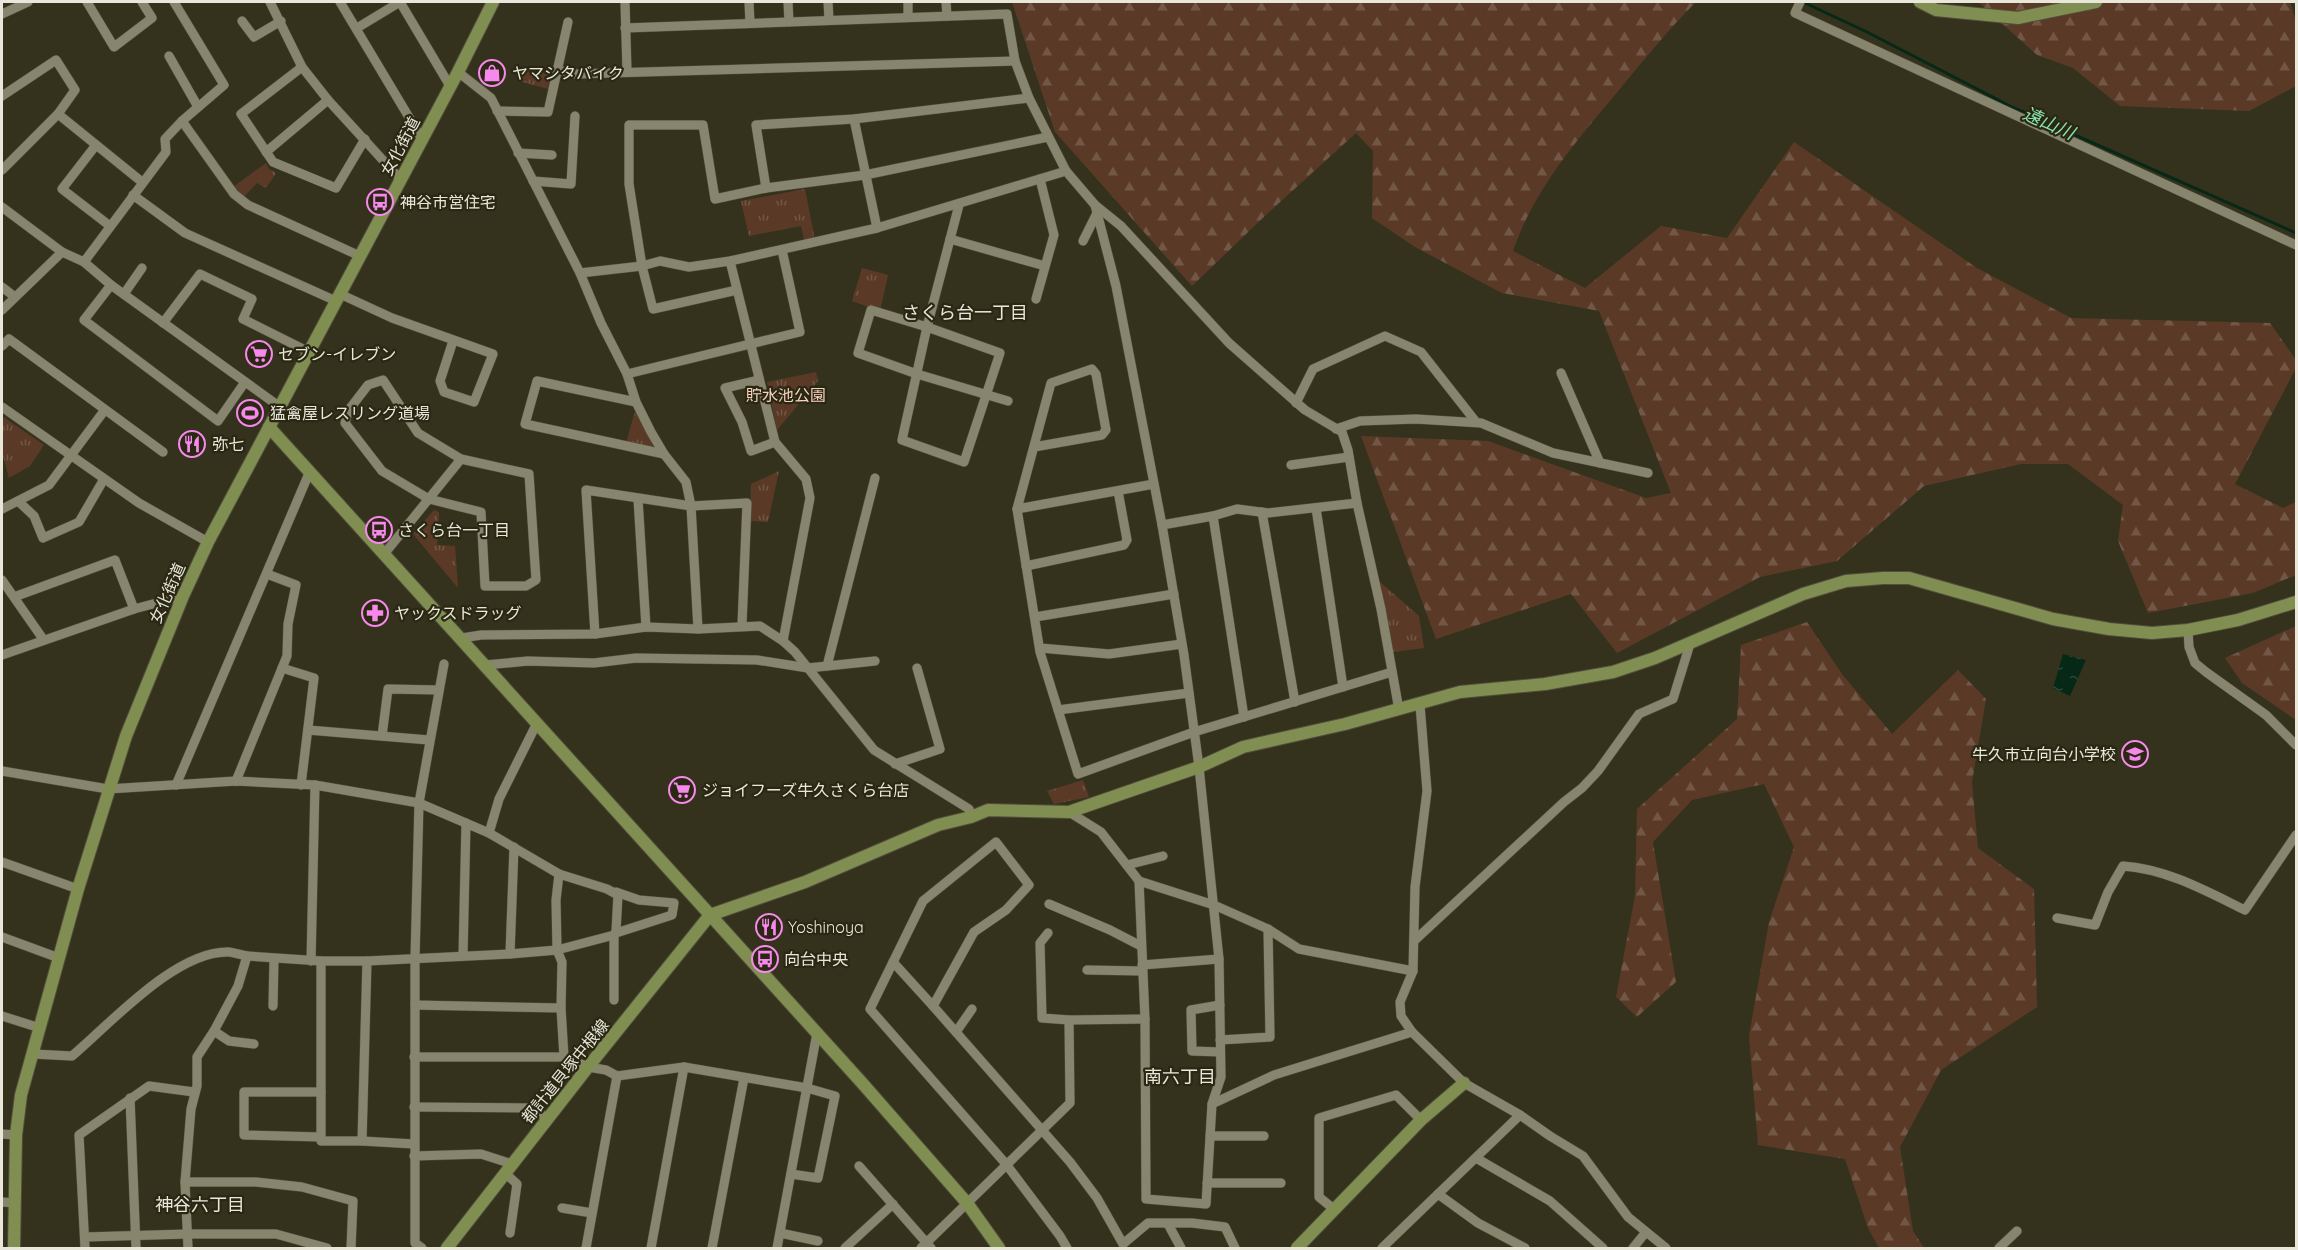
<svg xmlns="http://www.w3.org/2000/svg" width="2298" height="1250" font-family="Quicksand,'Noto Sans JP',sans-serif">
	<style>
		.forest { fill: url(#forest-firs) }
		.park { fill: url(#park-tufts) }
		.water { fill: url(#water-ripples) }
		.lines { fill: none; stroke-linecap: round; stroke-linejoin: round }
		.stream { stroke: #062816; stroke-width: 3 }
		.street-casing { stroke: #514f3d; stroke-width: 10 }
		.secondary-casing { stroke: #514f3d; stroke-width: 14 }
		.street { stroke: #87856d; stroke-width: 9 }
		.secondary { stroke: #808f51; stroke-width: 12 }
		.labels { text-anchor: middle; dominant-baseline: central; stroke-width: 4.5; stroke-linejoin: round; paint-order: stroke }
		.poi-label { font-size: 16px; fill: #e8e7da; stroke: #2a2813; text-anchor: start }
		.street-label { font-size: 16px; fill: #e8e7da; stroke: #2a2813 }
		.park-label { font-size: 16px; fill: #f5d2bf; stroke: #2a2813 }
		.water-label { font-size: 18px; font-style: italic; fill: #88e4ad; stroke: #2a2813 }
		.neighbourhood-label { font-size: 18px; fill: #e8e7da; stroke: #2a2813 }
	</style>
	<defs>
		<pattern id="forest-firs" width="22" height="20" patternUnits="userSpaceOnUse" patternTransform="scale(1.5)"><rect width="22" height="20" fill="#5a3a27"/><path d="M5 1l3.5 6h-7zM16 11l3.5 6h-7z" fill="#725646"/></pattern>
		<pattern id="park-tufts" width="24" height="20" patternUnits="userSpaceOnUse" patternTransform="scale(1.5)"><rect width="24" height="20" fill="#5a3a27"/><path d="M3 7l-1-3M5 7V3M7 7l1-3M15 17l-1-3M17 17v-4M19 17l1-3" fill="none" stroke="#725646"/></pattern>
		<pattern id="water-ripples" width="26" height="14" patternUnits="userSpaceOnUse" patternTransform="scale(1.5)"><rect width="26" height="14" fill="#062816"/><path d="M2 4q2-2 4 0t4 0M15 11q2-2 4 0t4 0" fill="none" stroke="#2a4737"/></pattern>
	</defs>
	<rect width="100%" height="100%" fill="#34321d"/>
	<g class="forest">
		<path d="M1012,2H1696C1667,31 1641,63 1615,95C1575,142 1533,192 1513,251L1585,288L1661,226L1727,238L1794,142L1977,268L2071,318L2270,323L2296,360V368L2235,484L2283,508L2296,502V575L2253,593L2148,613L2118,541L2123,505L2068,464H2021L1924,486L1837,561L1760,577L1617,653L1571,594L1436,639L1361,436L1488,441L1646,498L1671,493L1599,311L1502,293L1415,247L1372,218L1373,151L1356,133L1268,213L1192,286L1055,132Z"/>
		<path d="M1978,2H2290L2296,22V86L2249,111L2120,106L2073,68L2037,55Z"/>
		<path d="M1807,622L1842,674L1892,734L1958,670L1986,699L1972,782L1978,848L2034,889L2037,1007L1941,1070L1900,1147L1913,1231L1924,1248H1879L1868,1228L1845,1159L1758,1145L1749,1036L1769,922L1794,847L1764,784L1692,800L1653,842L1676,982L1637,1017L1616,997L1635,896L1637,809L1737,719L1741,645Z"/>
		<path d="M2296,626V720L2242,683L2225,658Z"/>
	</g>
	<g class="park">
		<path d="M525,66L551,75L548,89L519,81Z"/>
		<path d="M266,163L269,169L276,173L266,188L257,183L243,198L233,187Z"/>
		<path d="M805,189L815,240L805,243L801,226L749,236L741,201Z"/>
		<path d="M862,268L888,275L880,311L852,301Z"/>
		<path d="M816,372L818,381L777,430L767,382Z"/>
		<path d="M635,411L653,444L651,449L626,443Z"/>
		<path d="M2,416L44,445L30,466L9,478L2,452Z"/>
		<path d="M779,471L768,522L750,521L751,484Z"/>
		<path d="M434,510L439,512L437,545L455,546L458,588L413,534Z"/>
		<path d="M1379,581L1419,616L1424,648L1393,652Z"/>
		<path d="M1083,780L1089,797L1054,804L1047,791Z"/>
	</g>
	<path class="water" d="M2063,654L2086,660L2070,696L2053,688Z"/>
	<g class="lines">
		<path class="stream" d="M1805,3L1867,32L2010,106L2296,233"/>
		<defs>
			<g id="street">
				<path d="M87,2L114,47L152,18L142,2"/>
				<path d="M270,2L302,67L328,100L401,180"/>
				<path d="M340,2L422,139"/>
				<path d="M625,2L627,72"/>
				<path d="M749,2L750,23"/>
				<path d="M788,2L789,22"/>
				<path d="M828,2L829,20"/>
				<path d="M946,2L947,16"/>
				<path d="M1800,2L1795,13L2296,245"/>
				<path d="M2,14L28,2"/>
				<path d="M908,17V2"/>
				<path d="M242,21L254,37L281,21"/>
				<path d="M357,28L400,2L450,86"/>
				<path d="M625,28L1007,14L1015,61L1029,98L1066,171L1095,205L1121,226L1229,343L1305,410L1342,432L1348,450L1357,503L1381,609L1399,710"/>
				<path d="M169,56L198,107"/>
				<path d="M302,67L241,114L273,162L336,188L365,139"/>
				<path d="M557,70L576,74L1015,61"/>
				<path d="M458,72L491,98L580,273L601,323L627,374L636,402L651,432L664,454L686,482L691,506L698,629"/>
				<path d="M2,96L56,60L75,90L58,114L2,170"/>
				<path d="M497,111L548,112L568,22"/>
				<path d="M58,114L142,182"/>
				<path d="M854,119L877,228"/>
				<path d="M182,121L234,194L248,205L360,256"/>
				<path d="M96,145L62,189L110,226"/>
				<path d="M266,152L328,100"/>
				<path d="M518,153L552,155"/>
				<path d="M533,181L571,184L575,116"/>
				<path d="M766,188L756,125L854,119L1029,98"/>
				<path d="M133,195L185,233L336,301"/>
				<path d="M959,205L927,327L871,310L858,353L917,374L1008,401"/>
				<path d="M1095,205L1116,286L1162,525L1184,655L1199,767L1219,959L1221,1077L1212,1104"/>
				<path d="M2,207L62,252L84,262L111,285L280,407"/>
				<path d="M950,239L1045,266"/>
				<path d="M1083,241L1097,213"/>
				<path d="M730,261L775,442L806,479L810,498L783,641"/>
				<path d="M84,262L166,152L165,139L182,121L224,85L174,2"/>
				<path d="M580,273L642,266L660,261L689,267L730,261L877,228L1066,171"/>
				<path d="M111,285L84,320L218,421L245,382"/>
				<path d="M2,287L15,297"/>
				<path d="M737,290L653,309L642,266L629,184V125H703L715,199L766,188L865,175L1048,137"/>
				<path d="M124,294L142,268"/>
				<path d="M340,294L392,318L493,354L474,402L444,392L440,381L453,341"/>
				<path d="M1036,299L1054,235L1040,179"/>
				<path d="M2,310L62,252"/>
				<path d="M163,323L200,274L252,299L243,319L309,352"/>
				<path d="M927,327L1000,353L964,462L902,440Z"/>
				<path d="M2,346L9,339L163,452"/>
				<path d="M1561,373L1600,463"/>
				<path d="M627,374L800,332L782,250"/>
				<path d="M383,380L418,433L461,459L529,474L536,580L526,586H485L481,512L429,499L382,471L345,423L348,411L368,385Z"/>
				<path d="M759,380L725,388L742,422L751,451L775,442"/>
				<path d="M636,402L537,381L525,424L664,454"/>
				<path d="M1296,403L1313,369L1385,336L1421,352L1476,422"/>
				<path d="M2,407L139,503L208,542"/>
				<path d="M1336,429L1360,421L1416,419L1481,423L1553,453L1648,473"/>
				<path d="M1034,447L1102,435L1106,430L1096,374L1092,369L1051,383L1017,509L1040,652L1078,774L1194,732L1392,672"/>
				<path d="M1291,465L1349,457"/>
				<path d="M638,499L646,627"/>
				<path d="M18,501L34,516L43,538L79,522L104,479"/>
				<path d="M1316,508L1343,687"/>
				<path d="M2,509L49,485L104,411"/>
				<path d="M1017,509L1154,484"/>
				<path d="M1262,512L1295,702"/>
				<path d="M1213,516L1244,717"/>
				<path d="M1162,525L1213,516L1237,509L1268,513L1357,503"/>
				<path d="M385,553L461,459"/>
				<path d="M1026,566L1124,545L1127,540L1118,491"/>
				<path d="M2,580L43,639"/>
				<path d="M14,597L115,560L134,609"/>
				<path d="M1035,617L1174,594"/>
				<path d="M2188,630L2189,647L2195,663L2206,672L2266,715L2296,745"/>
				<path d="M595,634L586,490L691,506L747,503L742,625"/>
				<path d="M462,638L481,635L595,634L646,627L698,629L760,626L783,641L795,652L874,750L969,809L971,817"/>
				<path d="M1040,648L1109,654L1182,644"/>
				<path d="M2,655L134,609L183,596"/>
				<path d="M485,665L528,661L594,663L636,658L757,660L808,668L875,661"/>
				<path d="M827,666L875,478"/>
				<path d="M282,668L314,678L301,785"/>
				<path d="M1420,705L1427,791L1415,887L1413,971L1400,1002L1401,1016L1412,1032L1464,1083L1520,1115L1550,1136L1583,1156L1628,1217L1666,1248"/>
				<path d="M1058,710L1189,693"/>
				<path d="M308,730L429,740"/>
				<path d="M382,736L388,689L439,690"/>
				<path d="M895,764L940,749L917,668"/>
				<path d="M2,771L108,789L236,781L315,785L419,803L489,833L559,874L607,889L618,895L616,931L614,935L557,950L510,954L367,961H321L247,956L238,986L214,1031L197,1057V1086L191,1109L185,1182L188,1248"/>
				<path d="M236,781L287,656L288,624L296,585L267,574"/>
				<path d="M176,785L310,471"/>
				<path d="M1069,812L1101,832L1139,881L1145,1019L1146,1199L1206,1204L1212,1104L1274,1075L1412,1032"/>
				<path d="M489,833L499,799L537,723"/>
				<path d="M2,862L78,889"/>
				<path d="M1127,865L1163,856"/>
				<path d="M559,874L556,900L557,950L562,962L561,1008L564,1057"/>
				<path d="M1139,881L1214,905L1268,929L1299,949L1413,971"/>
				<path d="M616,892L639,900L674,903L672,915L616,933"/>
				<path d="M1049,904L1110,930L1141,946"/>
				<path d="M2057,918L2095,925L2108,892L2123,866C2167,869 2206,891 2245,910L2296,835"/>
				<path d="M2,937L59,958"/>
				<path d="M1414,941L1564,802L1582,788L1598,771L1639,714L1673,699L1690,644"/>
				<path d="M510,954L514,847"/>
				<path d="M463,956L466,823"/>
				<path d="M311,961L315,785"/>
				<path d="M321,961V1141H362L414,1144"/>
				<path d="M893,962L933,1006"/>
				<path d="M1142,965L1219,959"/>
				<path d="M1087,970L1142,971"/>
				<path d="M614,1000V935"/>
				<path d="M415,1005L561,1008"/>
				<path d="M1220,1005L1191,1010L1192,1051L1220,1052"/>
				<path d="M273,1006L274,959"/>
				<path d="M2,1016L40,1028"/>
				<path d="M1069,1020L1145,1019"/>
				<path d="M214,1031L229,1041L254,1044"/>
				<path d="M956,1032L972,1009"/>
				<path d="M1220,1040L1270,1037L1268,929"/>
				<path d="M33,1054L72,1056C110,1024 176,950 229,952C235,953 242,955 247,956"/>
				<path d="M414,1057H564L588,1067L606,1070L617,1076L684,1067L807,1088L835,1096L818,1178L791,1174"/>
				<path d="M321,1092H244V1135L321,1137"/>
				<path d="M130,1098L136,1248"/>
				<path d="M414,1107L528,1108L548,1118"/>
				<path d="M2,1134L16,1135"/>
				<path d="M1210,1136H1264"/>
				<path d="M362,1141L367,961"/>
				<path d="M414,1156L481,1154L512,1164"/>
				<path d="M1476,1158L1550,1201L1603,1248"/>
				<path d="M859,1166L931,1248"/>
				<path d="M505,1173L517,1184L510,1233"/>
				<path d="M185,1182H256L302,1187L353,1201L351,1248"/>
				<path d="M1207,1183H1281"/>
				<path d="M1438,1194L1478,1223L1525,1248"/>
				<path d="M2,1202L15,1203"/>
				<path d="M562,1208L592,1213"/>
				<path d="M1335,1210L1319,1197V1118L1396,1095L1421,1120"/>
				<path d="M1168,1224L1181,1248"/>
				<path d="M780,1233L818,1241"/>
				<path d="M85,1237L187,1234H276L327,1248"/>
				<path d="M85,1248L79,1135L149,1086L194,1092"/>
				<path d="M422,1248L415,1243V958L419,803L444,664"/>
				<path d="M586,1248L617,1076"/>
				<path d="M651,1248L684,1067"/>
				<path d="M712,1248L744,1078"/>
				<path d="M777,1248L817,1033"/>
				<path d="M845,1248L893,1204"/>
				<path d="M921,1248L1070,1103L1069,1020L1042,1018L1040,943L1048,933"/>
				<path d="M1067,1248L1060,1236L1006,1164L870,1009L923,901L996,842L1029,885L1006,910L974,932L933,1006L1070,1162L1097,1198L1123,1244L1148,1223H1192L1225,1227L1235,1248"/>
				<path d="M1382,1248L1520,1115"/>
				<path d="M1633,1248L1646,1232"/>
				<path d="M1999,1248L2017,1231"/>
			</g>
			<g id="secondary">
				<path d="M1920,2L1936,10L2018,18L2096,2"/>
				<path d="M269,427L863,1084L967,1203L999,1248"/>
				<path d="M710,915L805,882L938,825L971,817L988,810L1069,812L1199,767L1243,747L1345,724L1460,692L1545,684L1613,672L1655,658L1803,594L1846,581L1883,578H1909L2053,619L2109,629L2152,633L2188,630L2238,620L2296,602"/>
				<path d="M14,1248L16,1135L21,1095L78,889L126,736L183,596L208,542L458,72L493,2"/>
				<path d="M447,1248L588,1067L710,915"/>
				<path d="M1297,1248L1421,1120L1464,1083"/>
			</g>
		</defs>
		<use href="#street" class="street-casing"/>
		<use href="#secondary" class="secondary-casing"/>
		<use href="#street" class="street"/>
		<use href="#secondary" class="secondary"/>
	</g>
	<defs>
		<symbol id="shop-ring" viewBox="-11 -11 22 22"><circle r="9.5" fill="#2a2813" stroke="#f788ec" stroke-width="1.5"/><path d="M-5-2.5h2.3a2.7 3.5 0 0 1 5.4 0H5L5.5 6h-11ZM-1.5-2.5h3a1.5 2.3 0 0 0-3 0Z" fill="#f788ec"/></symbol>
		<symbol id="bus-ring" viewBox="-11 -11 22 22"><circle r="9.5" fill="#2a2813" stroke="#f788ec" stroke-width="1.5"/><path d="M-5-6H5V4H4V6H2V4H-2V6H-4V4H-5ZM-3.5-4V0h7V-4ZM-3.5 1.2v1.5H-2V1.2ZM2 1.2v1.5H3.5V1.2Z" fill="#f788ec"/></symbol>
		<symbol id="supermarket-ring" viewBox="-11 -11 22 22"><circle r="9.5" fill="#2a2813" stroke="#f788ec" stroke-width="1.5"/><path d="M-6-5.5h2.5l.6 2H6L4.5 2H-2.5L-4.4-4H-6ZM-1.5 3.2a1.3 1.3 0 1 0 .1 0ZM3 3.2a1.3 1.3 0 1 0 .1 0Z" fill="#f788ec"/></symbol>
		<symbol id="stadium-ring" viewBox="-11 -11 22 22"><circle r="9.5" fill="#2a2813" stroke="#f788ec" stroke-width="1.5"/><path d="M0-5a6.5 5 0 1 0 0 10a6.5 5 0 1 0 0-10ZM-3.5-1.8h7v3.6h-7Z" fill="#f788ec"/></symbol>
		<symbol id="restaurant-ring" viewBox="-11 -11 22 22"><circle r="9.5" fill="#2a2813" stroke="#f788ec" stroke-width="1.5"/><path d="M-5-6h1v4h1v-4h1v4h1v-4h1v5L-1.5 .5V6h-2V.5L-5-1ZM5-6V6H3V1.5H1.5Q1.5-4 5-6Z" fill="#f788ec"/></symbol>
		<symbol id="pharmacy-ring" viewBox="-11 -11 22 22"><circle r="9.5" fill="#2a2813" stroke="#f788ec" stroke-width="1.5"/><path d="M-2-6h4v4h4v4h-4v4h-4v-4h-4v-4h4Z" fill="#f788ec"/></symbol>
		<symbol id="school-ring" viewBox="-11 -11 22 22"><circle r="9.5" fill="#2a2813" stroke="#f788ec" stroke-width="1.5"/><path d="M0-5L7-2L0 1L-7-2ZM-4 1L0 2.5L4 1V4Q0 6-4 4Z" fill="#f788ec"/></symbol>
	</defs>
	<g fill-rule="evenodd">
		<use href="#shop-ring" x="477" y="58" width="30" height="30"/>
		<use href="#bus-ring" x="365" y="187" width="30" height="30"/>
		<use href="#supermarket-ring" x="244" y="339" width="30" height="30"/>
		<use href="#stadium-ring" x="235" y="398" width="30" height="30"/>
		<use href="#restaurant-ring" x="177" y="429" width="30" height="30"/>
		<use href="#bus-ring" x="364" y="515" width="30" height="30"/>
		<use href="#pharmacy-ring" x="360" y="598" width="30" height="30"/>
		<use href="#school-ring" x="2120" y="739" width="30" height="30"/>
		<use href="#supermarket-ring" x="667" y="775" width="30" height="30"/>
		<use href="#restaurant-ring" x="754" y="912" width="30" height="30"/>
		<use href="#bus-ring" x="750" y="944" width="30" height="30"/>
	</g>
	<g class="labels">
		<g class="poi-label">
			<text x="512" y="73">ヤマシタバイク</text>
			<text x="400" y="202">神谷市営住宅</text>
			<text x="278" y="354">セブン-イレブン</text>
			<text x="270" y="413">猛禽屋レスリング道場</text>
			<text x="212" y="444">弥七</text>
			<text x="398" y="530">さくら台一丁目</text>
			<text x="394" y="613">ヤックスドラッグ</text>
			<text x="2116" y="754" text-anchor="end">牛久市立向台小学校</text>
			<text x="702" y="790">ジョイフーズ牛久さくら台店</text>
			<text x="788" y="927">Yoshinoya</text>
			<text x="784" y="959">向台中央</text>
		</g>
		<g class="street-label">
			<text transform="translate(400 146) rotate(-62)">女化街道</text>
			<text transform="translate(167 593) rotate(-66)">女化街道</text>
			<text transform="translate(565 1071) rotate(-51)">都計道貝塚中根線</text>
		</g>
		<g class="park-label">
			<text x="786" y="395">貯水池公園</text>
		</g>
		<g class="water-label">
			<text transform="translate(2049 123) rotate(24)">遠山川</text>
		</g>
		<g class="neighbourhood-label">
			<text x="965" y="312">さくら台一丁目</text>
			<text x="1180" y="1076">南六丁目</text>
			<text x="200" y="1204">神谷六丁目</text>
		</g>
	</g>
	<rect width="2298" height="1250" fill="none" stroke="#e8e7da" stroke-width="6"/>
</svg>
